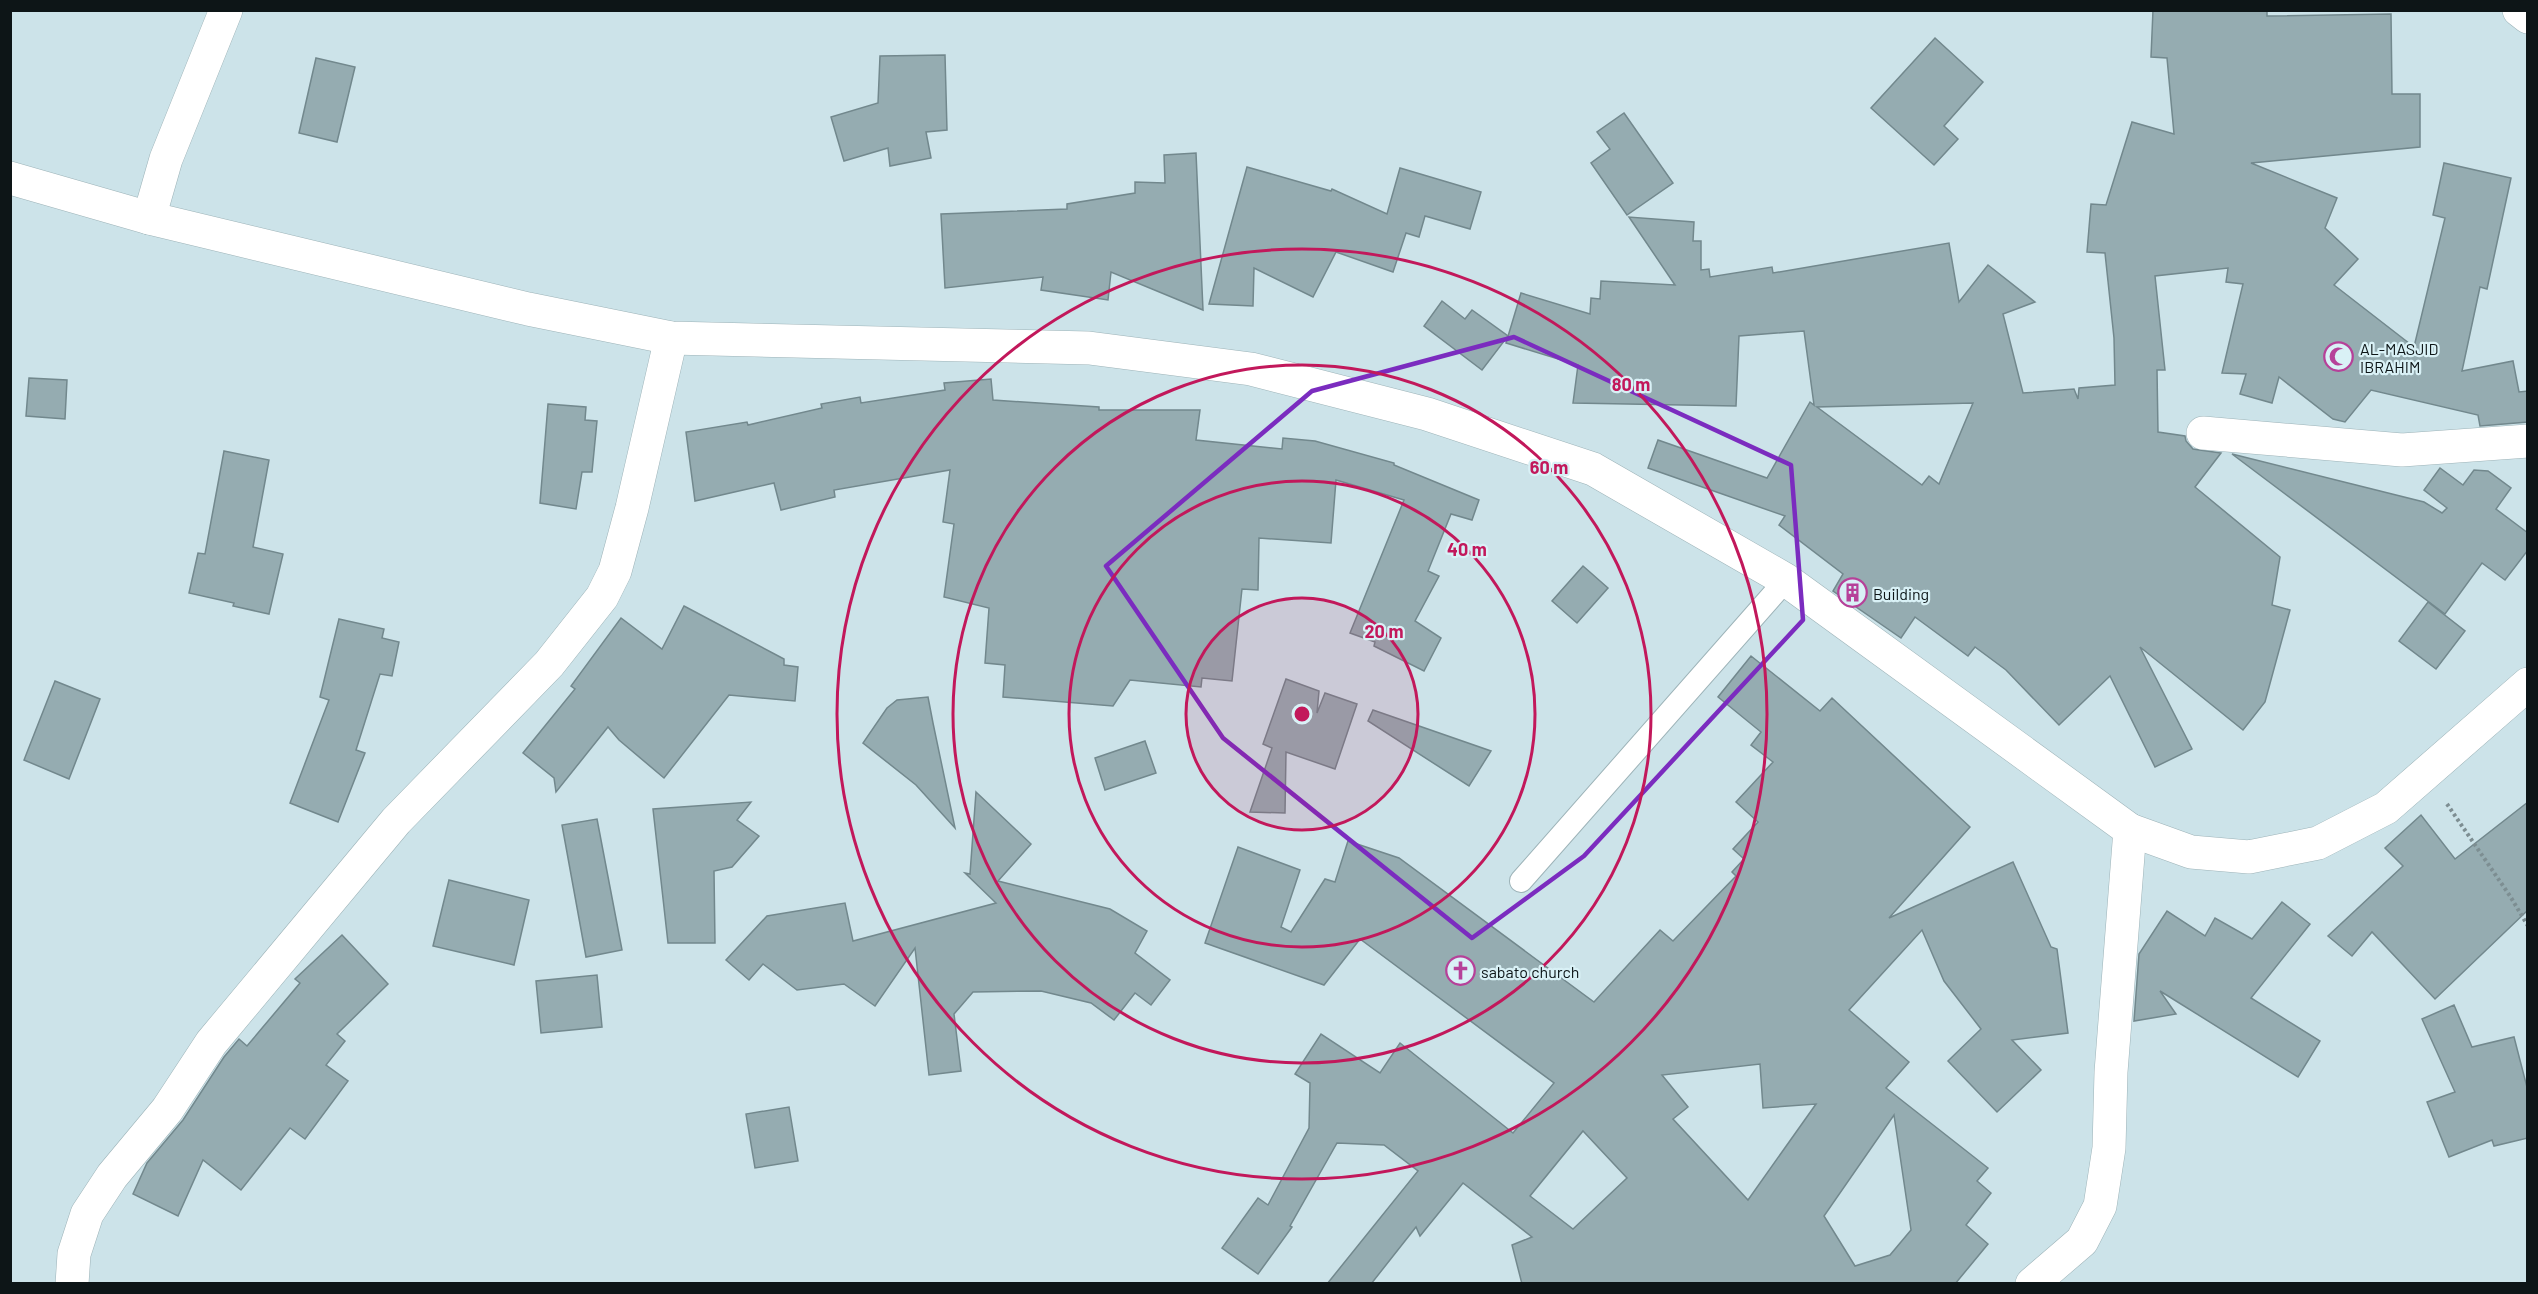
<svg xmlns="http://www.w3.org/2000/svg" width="2538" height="1294" font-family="Barlow,sans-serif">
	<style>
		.building { fill: #95acb1; stroke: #72888d; stroke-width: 1.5; fill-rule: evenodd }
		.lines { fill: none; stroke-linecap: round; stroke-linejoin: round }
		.service-casing { stroke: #9db3b8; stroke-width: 24 }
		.minor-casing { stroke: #9db3b8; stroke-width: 34 }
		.tertiary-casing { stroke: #9db3b8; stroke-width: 34 }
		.path { stroke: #7d8e92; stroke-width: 4; stroke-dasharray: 3 3; stroke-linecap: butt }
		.service { stroke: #fff; stroke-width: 22 }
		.minor { stroke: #fff; stroke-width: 33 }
		.tertiary { stroke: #fff; stroke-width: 33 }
		.marked { fill: none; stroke: #7b2cbf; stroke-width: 4.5; stroke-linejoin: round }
		.ring { fill: none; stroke: #c2185b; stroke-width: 3 }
		.labels { text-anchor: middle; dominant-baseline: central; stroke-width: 4.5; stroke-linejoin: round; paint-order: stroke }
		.poi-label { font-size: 16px; fill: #0d1517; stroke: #d9f1f6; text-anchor: start }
		.centre { fill: #c2185b; stroke: #d9f1f6; stroke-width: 3 }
		.ring-label { font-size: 18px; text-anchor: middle; font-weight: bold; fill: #c2185b; stroke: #d9f1f6; stroke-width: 4.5; stroke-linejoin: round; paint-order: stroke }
	</style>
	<rect width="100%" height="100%" fill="#cce3e9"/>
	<g class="building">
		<path d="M2153,10H2267V16L2391,14L2392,94H2420V147L2251,163L2337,198L2325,228L2358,259L2334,285L2414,347L2445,218L2433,215L2444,163L2511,178L2487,289L2480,287L2462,371L2513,361L2519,392L2528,391V422L2480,426L2478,415L2371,390L2345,422L2333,419L2279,377L2272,403L2240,394L2246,374L2222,373L2243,284L2226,282L2228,268L2155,276L2165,370H2157L2158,432L2185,436L2186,441L2193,449L2221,453L2195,487L2280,557L2272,605L2290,610L2265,702L2243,730L2140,647L2192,749L2155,767L2110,676L2059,725L2006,670L1975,647L1968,656L1915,617L1901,638L1833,591L1843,574L1779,525L1785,516L1648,468L1658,440L1767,478L1810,402L1814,405L1804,331L1739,336L1736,406L1573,403L1578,365L1506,343L1521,293L1590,314L1591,298L1600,299L1601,281L1675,285L1629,217L1694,222L1693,241H1701V270L1709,269L1710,277L1772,267L1773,273L1949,243L1959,302L1988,265L2035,302L2003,314L2023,393L2074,389L2078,399L2079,388L2115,385L2114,338L2105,253L2087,252L2091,204L2106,205L2132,122L2174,134L2167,58L2151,57ZM1973,403L1939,484L1929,476L1922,485L1817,407Z"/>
		<path d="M1935,38L1983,82L1944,126L1958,139L1934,165L1871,108Z"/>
		<path d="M945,55L947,130L926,132L931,158L890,166L888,148L844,161L831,117L878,103L880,56Z"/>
		<path d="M316,58L355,67L337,142L299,133Z"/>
		<path d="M1624,113L1673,183L1627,215L1591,163L1610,149L1597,132Z"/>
		<path d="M1196,153L1203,310L1111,272L1108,300L1041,290L1043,277L945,288L941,214L1067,209V204L1135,193V182L1165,183L1164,155Z"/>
		<path d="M1247,167L1331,191L1332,189L1387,214L1400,168L1481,192L1470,229L1425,216L1419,237L1406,233L1393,272L1336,252L1313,297L1254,268L1253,306L1209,304Z"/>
		<path d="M1442,301L1465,319L1472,310L1508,336L1482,370L1424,326Z"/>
		<path d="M29,378L67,380L65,419L26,416Z"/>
		<path d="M991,379L993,400L1099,407V410H1200L1196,440L1282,449L1283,438L1315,441L1394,463V465L1479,500L1472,520L1451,514L1428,571L1439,576L1415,621L1441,638L1424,671L1374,646L1375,642L1350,633L1404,500L1336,480L1331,543L1259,538L1258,590L1242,589L1232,681L1202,678L1201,687L1130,680L1113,706L1003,697L1005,665L985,663L989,608L944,597L954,524L943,522L950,470L834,490L835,497L781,510L774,483L695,501L686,432L747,422L748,425L822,408L821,404L860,397L861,403L945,390L944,383Z"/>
		<path d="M548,404L586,407L585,420L597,421L592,472H582L576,509L540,503Z"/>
		<path d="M224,451L269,460L253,547L283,554L269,614L233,606L234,603L189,593L198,553L205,554Z"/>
		<path d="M2232,454L2424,502L2442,513L2447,508L2424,490L2440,468L2463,485L2474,470L2488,471L2511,488L2496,509L2528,533V550L2505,580L2482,563L2445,614Z"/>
		<path d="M1583,566L1608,588L1577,623L1552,601Z"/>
		<path d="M2428,602L2465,631L2436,669L2399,641Z"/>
		<path d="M684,606L784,659V665L798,667L795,701L729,695L664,778L619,740L608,727L556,792L554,778L523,753L575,689L571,686L621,618L662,649Z"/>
		<path d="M339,619L384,629L382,638L399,642L392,676L380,674L356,750L365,753L338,822L290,803L329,700L320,697Z"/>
		<path d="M1751,656L1820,711L1832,698L1970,827L1889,918L2013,862L2051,947L2057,949L2068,1033L2012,1040L2041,1070L1997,1112L1948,1061L1981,1029L1944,981L1922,930L1849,1010L1909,1062L1886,1088L1988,1168L1977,1181L1991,1193L1966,1225L1988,1244L1955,1284H1522L1512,1245L1532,1237L1463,1183L1420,1236L1416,1227L1371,1284H1327L1418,1171L1384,1145L1337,1143L1290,1226L1292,1227L1258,1274L1222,1248L1258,1198L1268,1205L1309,1128L1310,1083L1295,1074L1321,1034L1380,1073L1400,1043L1513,1133L1554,1083L1360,939L1324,985L1205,943L1238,847L1300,870L1281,927L1291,932L1325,879L1335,882L1348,841L1399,858L1594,1002L1660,930L1673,941L1736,876L1732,872L1744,859L1733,849L1758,822L1736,802L1773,762L1751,745L1761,732L1718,697ZM1760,1064L1763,1108L1816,1104L1748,1200L1673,1119L1688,1107L1662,1075ZM1894,1115L1911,1230L1890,1255L1855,1266L1824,1216ZM1583,1131L1627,1178L1573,1229L1530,1196Z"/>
		<path d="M1286,679L1319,691L1317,713L1325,693L1357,704L1335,769L1286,752L1285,813L1250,812L1272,748L1263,744Z"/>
		<path d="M55,681L100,699L69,779L24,760Z"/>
		<path d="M928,697L933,723L955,828L916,785L863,743L887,708L897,700Z"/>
		<path d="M1373,710L1491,751L1469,786L1368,721Z"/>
		<path d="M1145,741L1156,773L1105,790L1095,758Z"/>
		<path d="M976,792L1031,844L998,881L1110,909L1147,931L1135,953L1170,980L1151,1005L1135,993L1114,1020L1091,1003L1041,991L973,992L954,1014L961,1071L929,1075L915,948L875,1006L844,984L797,990L763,964L749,980L726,960L767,916L845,903L853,941L996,903L965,873L970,874Z"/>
		<path d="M751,802L737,820L759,836L732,867L714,871L715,943H668L653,809Z"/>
		<path d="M2528,802V910L2435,999L2372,932L2352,956L2328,936L2403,866L2385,848L2421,815L2455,859Z"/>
		<path d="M597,819L622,950L586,957L562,825Z"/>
		<path d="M449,880L529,900L514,965L433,946Z"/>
		<path d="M2282,902L2310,924L2251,998L2320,1041L2298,1077L2160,991L2176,1014L2134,1021L2139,954L2167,911L2205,936L2215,918L2252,939Z"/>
		<path d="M342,935L388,984L337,1034L345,1041L326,1065L348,1081L305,1139L290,1128L241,1190L203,1160L178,1216L133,1194L147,1163L183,1120L224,1057L239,1039L247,1046L300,983L295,979Z"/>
		<path d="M597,975L602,1027L541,1033L536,981Z"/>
		<path d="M2454,1005L2472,1047L2514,1037L2528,1091V1138L2494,1146L2492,1140L2449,1157L2427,1102L2455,1092L2422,1019Z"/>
		<path d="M789,1107L798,1161L755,1168L746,1114Z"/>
	</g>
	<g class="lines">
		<defs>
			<path id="service" d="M1521,881L1786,580"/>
			<g id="minor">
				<path d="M2519,10L2528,17"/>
				<path d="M149,218L166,159L226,10"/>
				<path d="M2203,433L2402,450L2528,441"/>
				<path d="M72,1284L74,1254L87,1214L112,1176L167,1110L211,1043L396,821L549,664L602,597L615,571L632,508L671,338"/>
			</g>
			<g id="tertiary">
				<path d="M10,178L149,218L528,309L671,338L1089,348L1251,369L1427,414L1593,469L1786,580L2130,830L2191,852L2249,857L2318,843L2386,808L2528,684"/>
				<path d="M2032,1284L2082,1241L2100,1206L2109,1148L2111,1072L2130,830"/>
			</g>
		</defs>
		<use href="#service" class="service-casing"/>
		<use href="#minor" class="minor-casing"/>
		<use href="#tertiary" class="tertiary-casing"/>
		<path class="path" d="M2447,804L2510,896L2528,926"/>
		<use href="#service" class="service"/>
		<use href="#minor" class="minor"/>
		<use href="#tertiary" class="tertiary"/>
	</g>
	<path class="marked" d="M1514,337L1791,465L1803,620L1584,856L1472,938L1223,738L1106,566L1312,391Z"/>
	<circle cx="1302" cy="714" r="116" fill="#c2185b" fill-opacity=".12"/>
	<g class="ring">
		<circle cx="1302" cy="714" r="116"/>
		<circle cx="1302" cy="714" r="233"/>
		<circle cx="1302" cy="714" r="349"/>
		<circle cx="1302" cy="714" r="465"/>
	</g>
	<defs>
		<symbol id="mosque-ring" viewBox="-11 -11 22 22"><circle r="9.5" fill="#d9f1f6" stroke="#b64199" stroke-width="1.5"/><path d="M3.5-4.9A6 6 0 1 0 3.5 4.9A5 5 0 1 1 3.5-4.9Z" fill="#b64199"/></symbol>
		<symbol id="building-ring" viewBox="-11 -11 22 22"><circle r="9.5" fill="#d9f1f6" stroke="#b64199" stroke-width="1.5"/><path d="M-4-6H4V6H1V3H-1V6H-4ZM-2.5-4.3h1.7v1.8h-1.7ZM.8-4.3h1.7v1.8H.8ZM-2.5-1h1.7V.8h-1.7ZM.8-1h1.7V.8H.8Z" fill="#b64199"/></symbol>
		<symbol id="church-ring" viewBox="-11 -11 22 22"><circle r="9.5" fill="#d9f1f6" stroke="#b64199" stroke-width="1.5"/><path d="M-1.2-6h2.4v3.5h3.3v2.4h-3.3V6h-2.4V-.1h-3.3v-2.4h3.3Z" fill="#b64199"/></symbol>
	</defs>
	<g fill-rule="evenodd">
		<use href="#mosque-ring" x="2322" y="340" width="33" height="33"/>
		<use href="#building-ring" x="1836" y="576" width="33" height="33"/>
		<use href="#church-ring" x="1444" y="954" width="33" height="33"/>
	</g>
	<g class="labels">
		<g class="poi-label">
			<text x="2360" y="348">AL-MASJID<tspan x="2360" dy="18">IBRAHIM</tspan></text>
			<text x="1873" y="593">Building</text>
			<text x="1481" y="971">sabato church</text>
		</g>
	</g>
	<circle cx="1302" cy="714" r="9" class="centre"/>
	<g class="ring-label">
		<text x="1631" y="391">80 m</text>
		<text x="1549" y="474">60 m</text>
		<text x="1467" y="556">40 m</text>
		<text x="1384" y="638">20 m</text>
	</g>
	<rect width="2538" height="1294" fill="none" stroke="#0d1517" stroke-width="24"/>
</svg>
